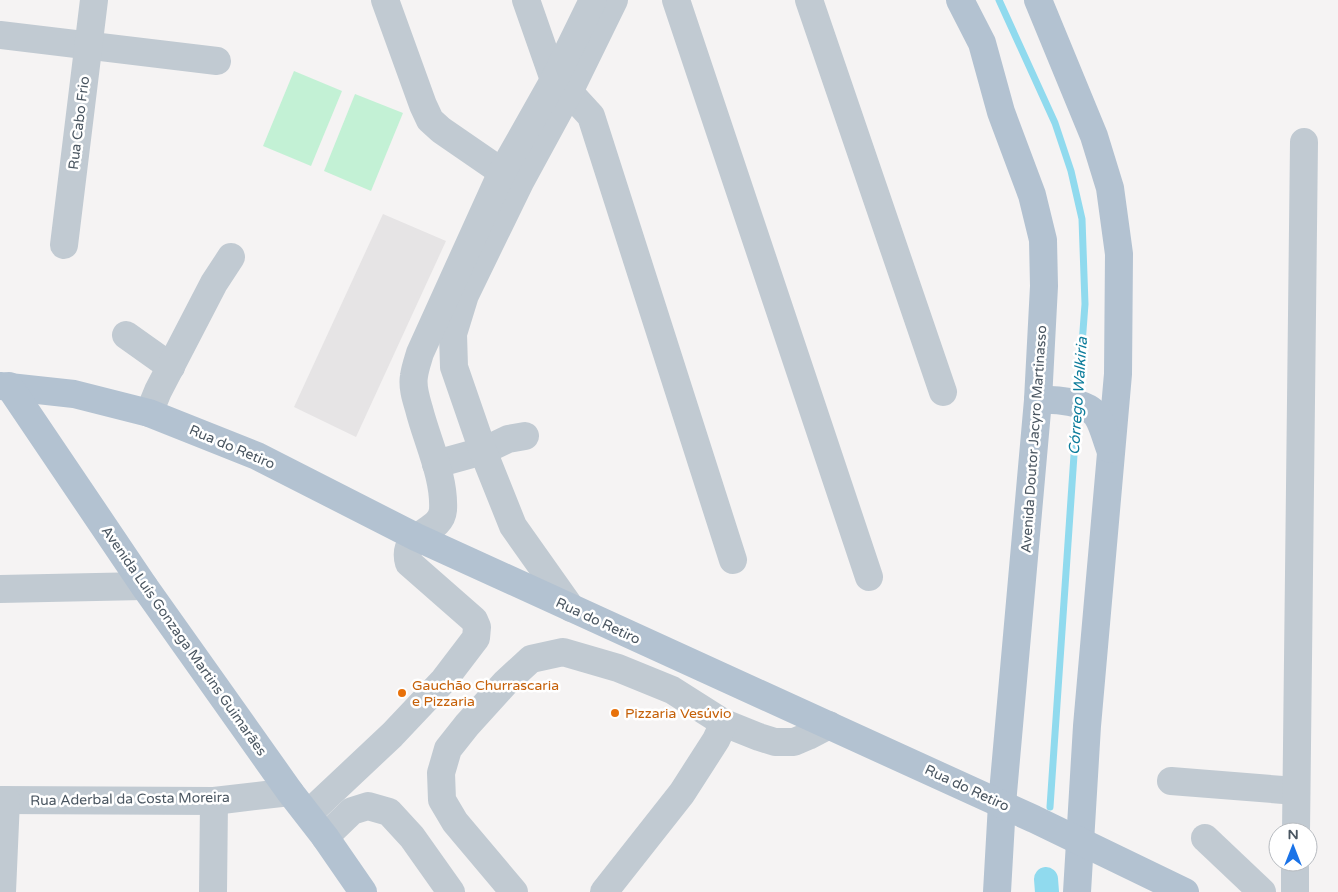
<svg xmlns="http://www.w3.org/2000/svg" width="1338" height="892" font-family="'Varela Round',sans-serif">
	<style>
		.education { fill: #e6e4e5 }
		.green { fill: #c3f1d5 }
		.lines { fill: none; stroke-linecap: round; stroke-linejoin: round }
		.stream { stroke: #90daee; stroke-width: 7 }
		.canal { stroke: #90daee; stroke-width: 24 }
		.minor { stroke: #c1cad2; stroke-width: 28 }
		.major { stroke: #b3c2d1; stroke-width: 28 }
		.food-dot { fill: #e8710a; stroke: #fff; stroke-width: 2 }
		.labels { text-anchor: middle; dominant-baseline: central; stroke-width: 5; stroke-linejoin: round; paint-order: stroke }
		.street-label { font-size: 14px; fill: #4a5661; stroke: #fff }
		.food-label { font-size: 14px; fill: #c56008; stroke: #fff; text-anchor: start }
		.water-label { font-size: 15px; font-style: italic; fill: #0c7c9b; stroke: #fff }
	</style>
	<rect width="100%" height="100%" fill="#f5f3f3"/>
	<path class="education" d="M383,214L446,241L356,437L294,407Z"/>
	<g class="green">
		<path d="M294,71L342,91L311,166L263,146Z"/>
		<path d="M355,94L403,113L371,191L324,171Z"/>
	</g>
	<g class="lines">
		<g class="stream">
			<path d="M999,0L1055,123L1071,171L1082,219L1085,304L1078,398"/>
			<path d="M1050,807L1077,411"/>
		</g>
		<path class="canal" d="M1046,879L1047,892"/>
		<g class="minor">
			<path d="M385,0L423,105L430,120L441,130L502,172L519,181"/>
			<path d="M526,0L554,80L569,92L591,116L733,560"/>
			<path d="M676,0L869,577"/>
			<path d="M809,0L943,392"/>
			<path d="M0,35L217,61"/>
			<path d="M64,245L94,0"/>
			<path d="M126,335L171,367"/>
			<path d="M149,413L158,391L214,283L231,257"/>
			<path d="M436,464L483,451L508,439L525,436"/>
			<path d="M0,589L144,586"/>
			<path d="M571,608L513,526L483,451L454,367L453,334L465,295L520,182L569,92L614,0"/>
			<path d="M1171,781L1296,791"/>
			<path d="M0,800L214,801L290,792"/>
			<path d="M308,814L392,735L444,680L476,638L477,627L474,620L409,563C400,532 441,534 443,510C445,477 427,441 419,409C416,399 412,387 414,376C415,368 418,360 420,353L502,172L554,80L593,0"/>
			<path d="M1296,832L1304,142"/>
			<path d="M325,837L352,811L368,806L389,812L412,837L451,892"/>
			<path d="M1205,838L1262,892"/>
			<path d="M2,892L6,800"/>
			<path d="M213,892L214,801"/>
			<path d="M514,892L455,822L442,800L441,773L448,749L467,725L506,682L531,659L563,652L618,668L672,690L724,723L759,737L775,742H794L808,736L829,725"/>
			<path d="M604,892L682,793L716,740L724,723"/>
			<path d="M1295,892V862"/>
		</g>
		<g class="major">
			<path d="M960,0L982,43L1001,112L1032,195L1043,240L1044,286L1038,400L1002,804L997,892"/>
			<path d="M1038,0L1094,136L1110,188L1119,254L1118,374L1087,726L1077,892"/>
			<path d="M0,386L74,394L149,413L257,456L416,537L1034,819L1185,892"/>
			<path d="M9,386L144,586L290,792L325,837L363,892"/>
			<path d="M1038,400C1054,399 1087,401 1097,416C1103,425 1106,439 1110,449"/>
		</g>
	</g>
	<g class="food-dot">
		<circle cx="402" cy="693" r="5"/>
		<circle cx="615" cy="713" r="5"/>
	</g>
	<g class="labels">
		<g class="street-label">
			<text transform="translate(79 123) rotate(-83)">Rua Cabo Frio</text>
			<text transform="translate(1034 439) rotate(-86)">Avenida Doutor Jacyro Martinasso</text>
			<text transform="translate(232 447) rotate(23)">Rua do Retiro</text>
			<text transform="translate(598 621) rotate(25)">Rua do Retiro</text>
			<text transform="translate(184 641) rotate(55)">Avenida Luís Gonzaga Martins Guimarães</text>
			<text transform="translate(967 788) rotate(25)">Rua do Retiro</text>
			<text transform="translate(130 799) rotate(-1)">Rua Aderbal da Costa Moreira</text>
		</g>
		<g class="food-label">
			<text x="412" y="685">Gauchão Churrascaria<tspan x="412" dy="16">e Pizzaria</tspan></text>
			<text x="625" y="713">Pizzaria Vesúvio</text>
		</g>
		<g class="water-label">
			<text transform="translate(1078 396) rotate(-86)">Córrego Walkiria</text>
		</g>
	</g>
	<g transform="translate(1293 847)"><circle r="24" fill="#ffffff" stroke="#b7bbc0"/>
	<path d="M0-4L9 19L0 12L-9 19Z" fill="#1a73e8"/>
	<text y="-8" font-size="14" font-weight="bold" text-anchor="middle" fill="#4a5661">N</text>
	</g>
</svg>
